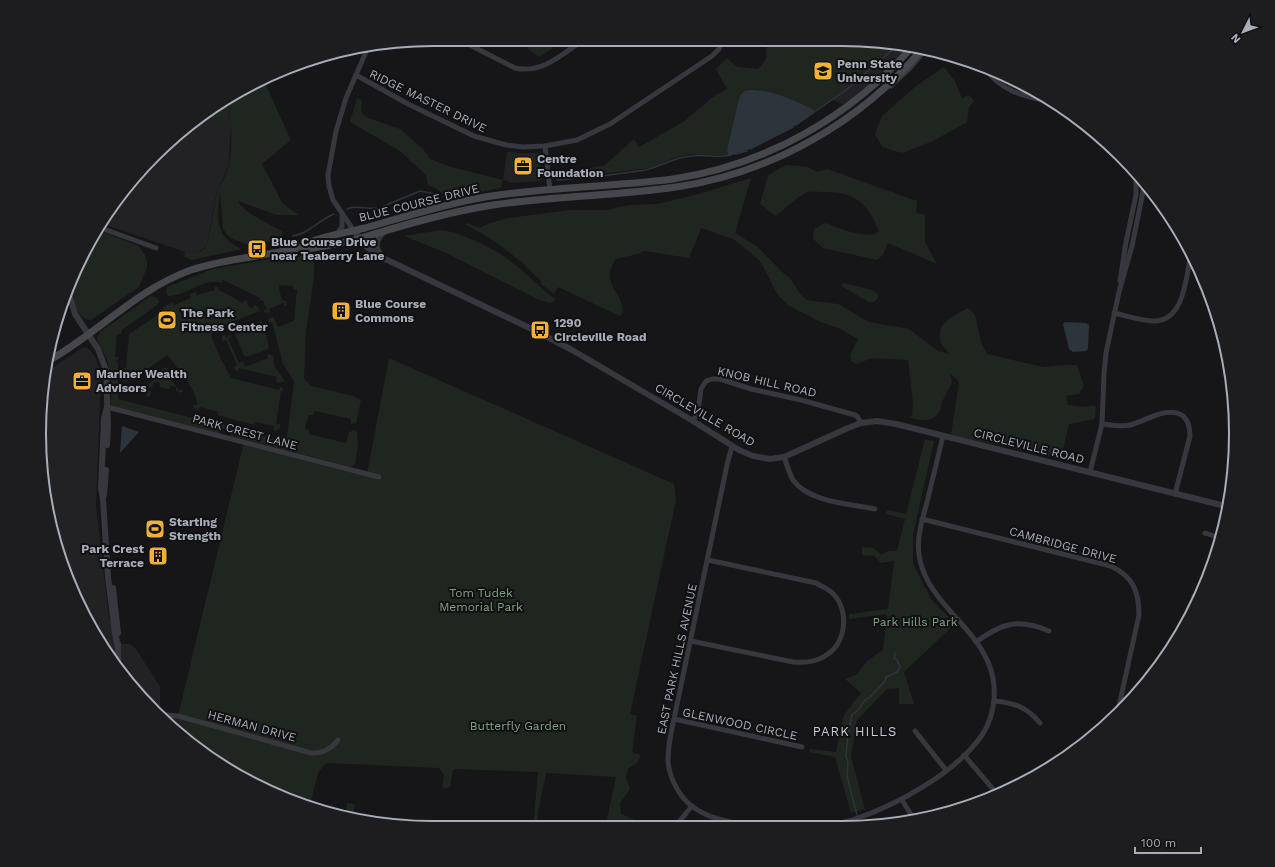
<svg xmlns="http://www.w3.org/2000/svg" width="1275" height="867" font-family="'Work Sans',sans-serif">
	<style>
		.built { fill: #222225 }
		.green { fill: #1e261f }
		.water { fill: #2c353c }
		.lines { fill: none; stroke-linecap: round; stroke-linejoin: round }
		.stream { stroke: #2c353c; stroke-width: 1.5 }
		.minor { stroke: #37383d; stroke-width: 5 }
		.tertiary { stroke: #37383d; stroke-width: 6 }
		.secondary { stroke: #45474d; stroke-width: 7 }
		.labels { text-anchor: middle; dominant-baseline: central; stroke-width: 4; stroke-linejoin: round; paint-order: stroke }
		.poi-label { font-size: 12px; font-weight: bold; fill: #a8adb8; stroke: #111113; text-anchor: start }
		.street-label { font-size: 12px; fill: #a8adb8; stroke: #111113 }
		.park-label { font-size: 12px; fill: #7fa381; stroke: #111113 }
		.neighbourhood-label { font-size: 13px; letter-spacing: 1px; fill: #c9ccd4; stroke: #111113 }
		.rim { fill: none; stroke: #a8adb8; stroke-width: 2 }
	</style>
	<rect width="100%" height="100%" fill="#161618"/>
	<g class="built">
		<path d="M842,39L909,46L893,64L845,105L756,70L794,44Z"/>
		<path d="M228,99L231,123L229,162L226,172L216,195L207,244L204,248L196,253H188L103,224L121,193L173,137L214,106Z"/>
		<path d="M507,152L521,153H539L542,181L512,183L503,180Z"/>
		<path d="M86,347L91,351L96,359L101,377L96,505L109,619H118L121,644H130L136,649L160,687V714L178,716L186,728V738L155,713L92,631L69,584L47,511L40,407L46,372L82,348Z"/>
	</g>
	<g class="green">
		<path d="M841,39L898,45L846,90L815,112L813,109L783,97L758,90L739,98L727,150L729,155L716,156L689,154L674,158L650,168L558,179V175L605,165L634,139L639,147L683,122L705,104L711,98L727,89L716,69L727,58L737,67L759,69L766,58L767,40Z"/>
		<path d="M528,41H554L557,44L550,50L539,57L527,48Z"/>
		<path d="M944,67L955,81L962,98L969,95L974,101L969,107L967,122L933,141L902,153L882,147L875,134L882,116L916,86Z"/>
		<path d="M264,81L291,140L262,164L283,204L299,215H277L238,201C241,211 272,226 282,231V239L248,245L233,239L227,235L223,228L220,193C217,219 214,236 242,249L192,260L184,257L185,252C192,254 200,253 205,248C209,242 214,207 216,197C218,188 224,180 227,172C234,149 231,122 228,99Z"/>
		<path d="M357,98L362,101L361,110L363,115L368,118L400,129L424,150L430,159L451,167L503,180L501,188L448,198L437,189L428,185L426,175L400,151L350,122Z"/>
		<path d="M221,103C230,106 228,114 228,122L215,123L211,120L210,112L216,105Z"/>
		<path d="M786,165L808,167L817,172L827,169L917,201L916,213L925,215V242L937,264L888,243L883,255L877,260L823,248L813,239L814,229L825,223C840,228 865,240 879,232C869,203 853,191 824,192C819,192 813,191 808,192C799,195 784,210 776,216L760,204L768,175Z"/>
		<path d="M751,178L735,233L758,247L781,271L790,278L799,292L806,300L838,304L869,322L909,329L938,351L949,354C947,350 941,345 940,340C937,322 955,315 968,308L975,315L981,342L987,354L1043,367L1063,365H1077L1084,386L1079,394L1066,396L1068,405L1086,407L1094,405L1096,407L1095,419L1069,424L1061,459L951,435L959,382L950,373L952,382C949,389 945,395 942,402C941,405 941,408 940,411C934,423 920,421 909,417L912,415L913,402L908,360L873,358L856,364L851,361L850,355L858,339L838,328L818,321L788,305L777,294L769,278L760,261L747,250L733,239L701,228L689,258L644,251L638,254L616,259C603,279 613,284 620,300C622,304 622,309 623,313L620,316L558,287L554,294L541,284L542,282L520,261L496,242L465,224L468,223L479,228L490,223L509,218L570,210H607L628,205L658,204L698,194Z"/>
		<path d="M441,230C460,232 494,248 509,260C526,272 540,288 556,300L550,303L537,299L444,252L404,236Z"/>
		<path d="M101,231L139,246L145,255L147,261V268L139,287L91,320C83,320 80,315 77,309C73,299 71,283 75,272C79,260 92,243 99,232Z"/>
		<path d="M304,253H311L314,256V277L306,331L304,378L311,386L353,396L361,400L356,423L351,424V419L315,411L313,415H309L305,428L309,430V434L346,443L349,432L354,430L357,432L358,447L355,464L351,467L231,436L228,432L230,424L233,425L232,428L277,440L279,435L287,437L294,382L283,364L272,322L269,323L268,319L273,317L278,327L294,321L297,290L293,289V286L279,285V289L282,300L286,301L287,305L285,306L283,303L269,309L270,312L267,313L264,312V310L267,309L262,300L258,301L260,298L223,280L222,283C204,277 185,297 168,296L166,291L167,287L213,269Z"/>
		<path d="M844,283L872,290L878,294V298L874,302H869L841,286Z"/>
		<path d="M215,286L219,288V290L243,303L244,300L248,302L247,305L252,308L254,305L257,306L260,311L214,329L211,336L220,357L231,378L279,390L280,387L282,388L284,391H281L276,424H280V428L276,431L273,430L274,426L255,422L254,425L217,415L218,412L200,407L198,411L194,408V405H197C199,392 175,365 167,355L137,377L128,379L127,382H126L124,381L123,379L127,378L126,373L122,372V368H126L129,334L164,311L162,308L172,302L174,305L191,298L190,294L196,292L197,295L215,290Z"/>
		<path d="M151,296L156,297L159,301L157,305L122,330L121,334H117L115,357H118L119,359L116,360L118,363V399L205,421L206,418H208L209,420L211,419V423L221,425L222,422L225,426L222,431L218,433L113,406L111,404V379L107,360L99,344L97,338L100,332Z"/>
		<path d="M261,321L263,323L269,346L268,349L247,357L244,356L235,334L238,329L240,332L259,325L258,322Z"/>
		<path d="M225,334L226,338L230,335L231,337L228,339L239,363L243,361L245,367L268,358L267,355L270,354L273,357L275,367L285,381L279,383L276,382L277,377L239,368L238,371L235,370L234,367L237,365L226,340L222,341V336Z"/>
		<path d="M389,358L674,484L676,500L630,714L637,716L632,752L641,755L638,762L628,769L626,777L630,789L620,803L621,814L635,820L630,828H605L616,777L546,773L538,812L537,828H533L538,772L454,769L453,770L450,787L445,789L442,787L444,775L439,768L326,763L318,773L310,805L259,787L214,761L186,738V728L178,716L244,442L367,474Z"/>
		<path d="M165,367L168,369L167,371L170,372L168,375L179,391L182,389L183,391L181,393L176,391V387L171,386L169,389L160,387V383L154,382L152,387H149L148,390L151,391L150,396L146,397L147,394L128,389L127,392H125L126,387L139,388L141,390L163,373L161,370Z"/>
		<path d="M925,439L934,441L913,535V563L925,588H926L930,598L955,624L904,672L914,704H899V688L887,689L857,720L851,757L865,809L851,813L835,757L809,752L810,749L836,752L844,715L861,693L845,679L856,675L867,661L883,650L887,614L849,619V614L888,609L894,561L881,563L874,556L862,555V547L874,548L881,555L888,551H897L905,519L886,514L887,510L906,514Z"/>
		<path d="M347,803L355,804L353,819L346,817Z"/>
	</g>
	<g class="water">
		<path d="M749,90C771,89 794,101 813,109L815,112L796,125L750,149L729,156L727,150L739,98L743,92Z"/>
		<path d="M1065,322L1086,323L1089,325L1088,349L1086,351L1073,352L1069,349L1063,324Z"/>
		<path d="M122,426L139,432L120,453Z"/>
	</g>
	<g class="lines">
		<g class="stream">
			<path d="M796,125L846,90L898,45"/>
			<path d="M750,149L793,127"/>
			<path d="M735,154L747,151"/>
			<path d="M557,180L594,177L646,170C661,166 675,157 691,156C706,154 715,159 731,155"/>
			<path d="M347,209C356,204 368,210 379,208L420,191L435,194"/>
			<path d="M293,236C310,233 319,220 334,214"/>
			<path d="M857,815L847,776L848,762L846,757L848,734L852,715L859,709L864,701L870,697L885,681L886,677L897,672L900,667L897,660L894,658L895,653"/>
		</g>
		<g class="minor">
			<path d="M464,42L515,68C542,74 561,55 582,41"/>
			<path d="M986,70C1004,93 1025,96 1052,102"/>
			<path d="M998,74L1013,84L1035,91"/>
			<path d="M356,75L408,104L474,136L506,145L523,147L545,146L577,140L610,124L712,56L719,49L722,40"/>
			<path d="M891,86L910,68L926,49"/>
			<path d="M545,146L550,190"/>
			<path d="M101,228L156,248"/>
			<path d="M354,231L333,200L329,186L328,175L336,131L346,98L369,45"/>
			<path d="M336,235L342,227V215"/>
			<path d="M1120,281L1126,242L1136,195V174"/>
			<path d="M1114,313C1127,316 1141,321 1154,321C1185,321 1186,276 1191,254"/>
			<path d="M107,407L379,477"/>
			<path d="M693,421L698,411L701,389L706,381L712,379H720L751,389L801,400L855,415L857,416L861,423"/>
			<path d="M1102,424C1112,425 1121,427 1130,425C1146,421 1168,405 1183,416C1189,421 1190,428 1190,436L1175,494"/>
			<path d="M732,446L727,465L674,719C671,732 668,745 668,759C668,768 671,777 675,785C691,819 729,822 762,828"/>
			<path d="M784,457C787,465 789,473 793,480C808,502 851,504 875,509"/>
			<path d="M1090,472L1102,424L1104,374L1106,353L1119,292L1132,246L1143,192L1144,183"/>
			<path d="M922,519L1111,566C1133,577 1139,591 1139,615L1117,715"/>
			<path d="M1205,533L1220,538"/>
			<path d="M1194,596L1199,598"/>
			<path d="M691,641L793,662C806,663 817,662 828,654C848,640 849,606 830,591C826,588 821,586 816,583L708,560"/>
			<path d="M976,642C1002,623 1018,618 1049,631"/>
			<path d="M994,701C1015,703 1027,707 1040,723"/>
			<path d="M156,714L178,716L311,753C323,754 331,749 338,740"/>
			<path d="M674,719L802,747"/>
			<path d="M915,731L946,770"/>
			<path d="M964,755L998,795"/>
			<path d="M902,800L915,821"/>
			<path d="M674,828L692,806"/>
			<path d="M808,828C823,826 840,824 855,819C897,805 957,772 982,735C996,714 998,685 988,662C972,624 929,602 920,560C915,539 923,518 928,498C933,477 938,456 943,436"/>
		</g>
		<g class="tertiary">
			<path d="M354,231L367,247L377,255L536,331L572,350L693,421L739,450L753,456L770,459L784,457L848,428L861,423L877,421L896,424L1229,507"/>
			<path d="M381,255C373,246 377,238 385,231"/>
			<path d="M69,282L70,297L75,314L98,349L106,370L108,425L107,445"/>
			<path d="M107,407L104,419L101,488L103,499L108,577L115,633L118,648"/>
			<path d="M104,495L106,470"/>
			<path d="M113,588L118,633"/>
			<path d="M118,665V644"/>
		</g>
		<g class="secondary">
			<path d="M301,247L308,249C326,246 344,243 361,238C404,225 448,212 493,205C553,196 615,196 676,187C772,173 861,122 923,48"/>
			<path d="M48,361C97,334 137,289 191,270C227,258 262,257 298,248C304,247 309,242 315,240C331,235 349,232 365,228C405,217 444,204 485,197C547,187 611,187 673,179C767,165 851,116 913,46"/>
		</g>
	</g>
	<defs>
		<symbol id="university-square" viewBox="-11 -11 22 22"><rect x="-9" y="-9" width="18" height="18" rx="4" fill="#f2b134" stroke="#111113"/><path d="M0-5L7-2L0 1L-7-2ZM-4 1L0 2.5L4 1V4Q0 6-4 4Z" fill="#111"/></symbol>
		<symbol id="office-square" viewBox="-11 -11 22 22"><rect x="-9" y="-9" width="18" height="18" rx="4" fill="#f2b134" stroke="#111113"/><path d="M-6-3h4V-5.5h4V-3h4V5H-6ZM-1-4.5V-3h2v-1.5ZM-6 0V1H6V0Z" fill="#111"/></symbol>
		<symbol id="bus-square" viewBox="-11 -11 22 22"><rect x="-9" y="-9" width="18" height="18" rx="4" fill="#f2b134" stroke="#111113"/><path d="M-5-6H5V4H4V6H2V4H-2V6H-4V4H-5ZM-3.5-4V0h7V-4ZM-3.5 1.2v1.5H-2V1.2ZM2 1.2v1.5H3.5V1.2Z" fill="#111"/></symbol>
		<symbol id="building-square" viewBox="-11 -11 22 22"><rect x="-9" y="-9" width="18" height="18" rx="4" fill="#f2b134" stroke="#111113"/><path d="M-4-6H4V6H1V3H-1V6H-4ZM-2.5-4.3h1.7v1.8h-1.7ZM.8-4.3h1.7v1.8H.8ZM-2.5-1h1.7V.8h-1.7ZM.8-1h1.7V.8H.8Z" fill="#111"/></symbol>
		<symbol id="stadium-square" viewBox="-11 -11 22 22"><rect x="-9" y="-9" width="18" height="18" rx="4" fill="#f2b134" stroke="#111113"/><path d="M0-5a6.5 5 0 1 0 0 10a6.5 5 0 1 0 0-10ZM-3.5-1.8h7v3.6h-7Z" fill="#111"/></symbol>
	</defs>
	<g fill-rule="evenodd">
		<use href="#university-square" x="812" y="60" width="22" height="22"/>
		<use href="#office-square" x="512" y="155" width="22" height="22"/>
		<use href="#bus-square" x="246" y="238" width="22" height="22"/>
		<use href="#building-square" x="330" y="300" width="22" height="22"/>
		<use href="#stadium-square" x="156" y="309" width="22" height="22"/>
		<use href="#bus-square" x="529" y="319" width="22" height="22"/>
		<use href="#office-square" x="71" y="370" width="22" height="22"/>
		<use href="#stadium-square" x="144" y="518" width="22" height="22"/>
		<use href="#building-square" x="147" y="545" width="22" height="22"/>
	</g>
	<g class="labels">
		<g class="poi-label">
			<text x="837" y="64">Penn State<tspan x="837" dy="14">University</tspan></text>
			<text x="537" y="159">Centre<tspan x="537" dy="14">Foundation</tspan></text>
			<text x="271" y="242">Blue Course Drive<tspan x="271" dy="14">near Teaberry Lane</tspan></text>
			<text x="355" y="304">Blue Course<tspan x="355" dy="14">Commons</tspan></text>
			<text x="181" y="313">The Park<tspan x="181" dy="14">Fitness Center</tspan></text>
			<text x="554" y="323">1290<tspan x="554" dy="14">Circleville Road</tspan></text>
			<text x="96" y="374">Mariner Wealth<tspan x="96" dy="14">Advisors</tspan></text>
			<text x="169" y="522">Starting<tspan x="169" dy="14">Strength</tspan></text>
			<text x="144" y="549" text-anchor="end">Park Crest<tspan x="144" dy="14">Terrace</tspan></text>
		</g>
		<g class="street-label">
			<text transform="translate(428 101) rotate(26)">RIDGE MASTER DRIVE</text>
			<text transform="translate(419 203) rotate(-14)">BLUE COURSE DRIVE</text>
			<text transform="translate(767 382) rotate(13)">KNOB HILL ROAD</text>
			<text transform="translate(705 415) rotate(30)">CIRCLEVILLE ROAD</text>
			<text transform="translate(245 432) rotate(15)">PARK CREST LANE</text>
			<text transform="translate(1029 446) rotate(14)">CIRCLEVILLE ROAD</text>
			<text transform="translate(1063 545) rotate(15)">CAMBRIDGE DRIVE</text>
			<text transform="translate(677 659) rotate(-78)">EAST PARK HILLS AVENUE</text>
			<text transform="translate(740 724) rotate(12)">GLENWOOD CIRCLE</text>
			<text transform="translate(252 726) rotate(15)">HERMAN DRIVE</text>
		</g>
		<g class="park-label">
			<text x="481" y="593">Tom Tudek<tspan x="481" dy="14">Memorial Park</tspan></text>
			<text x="915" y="622">Park Hills Park</text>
			<text x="518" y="726">Butterfly Garden</text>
		</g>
		<g class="neighbourhood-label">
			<text x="855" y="731">PARK HILLS</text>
		</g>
	</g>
	<path d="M0 0H1275V867H0ZM433 46H842A387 387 0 0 1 1229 433V434A387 387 0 0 1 842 821H433A387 387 0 0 1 46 434V433A387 387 0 0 1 433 46Z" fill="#1d1d20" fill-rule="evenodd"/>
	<path class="rim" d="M433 46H842A387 387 0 0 1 1229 433V434A387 387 0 0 1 842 821H433A387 387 0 0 1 46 434V433A387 387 0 0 1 433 46Z"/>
	<g transform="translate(1243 32) rotate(228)" stroke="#111113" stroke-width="3" paint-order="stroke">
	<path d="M0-3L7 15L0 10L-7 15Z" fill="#a8adb8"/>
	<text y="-6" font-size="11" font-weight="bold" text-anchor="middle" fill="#a8adb8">N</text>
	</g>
	<path d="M1135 847v6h66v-6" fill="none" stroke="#a8adb8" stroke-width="2"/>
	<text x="1141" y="847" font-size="12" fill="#a8adb8" stroke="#111113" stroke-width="3" paint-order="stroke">100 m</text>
</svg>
